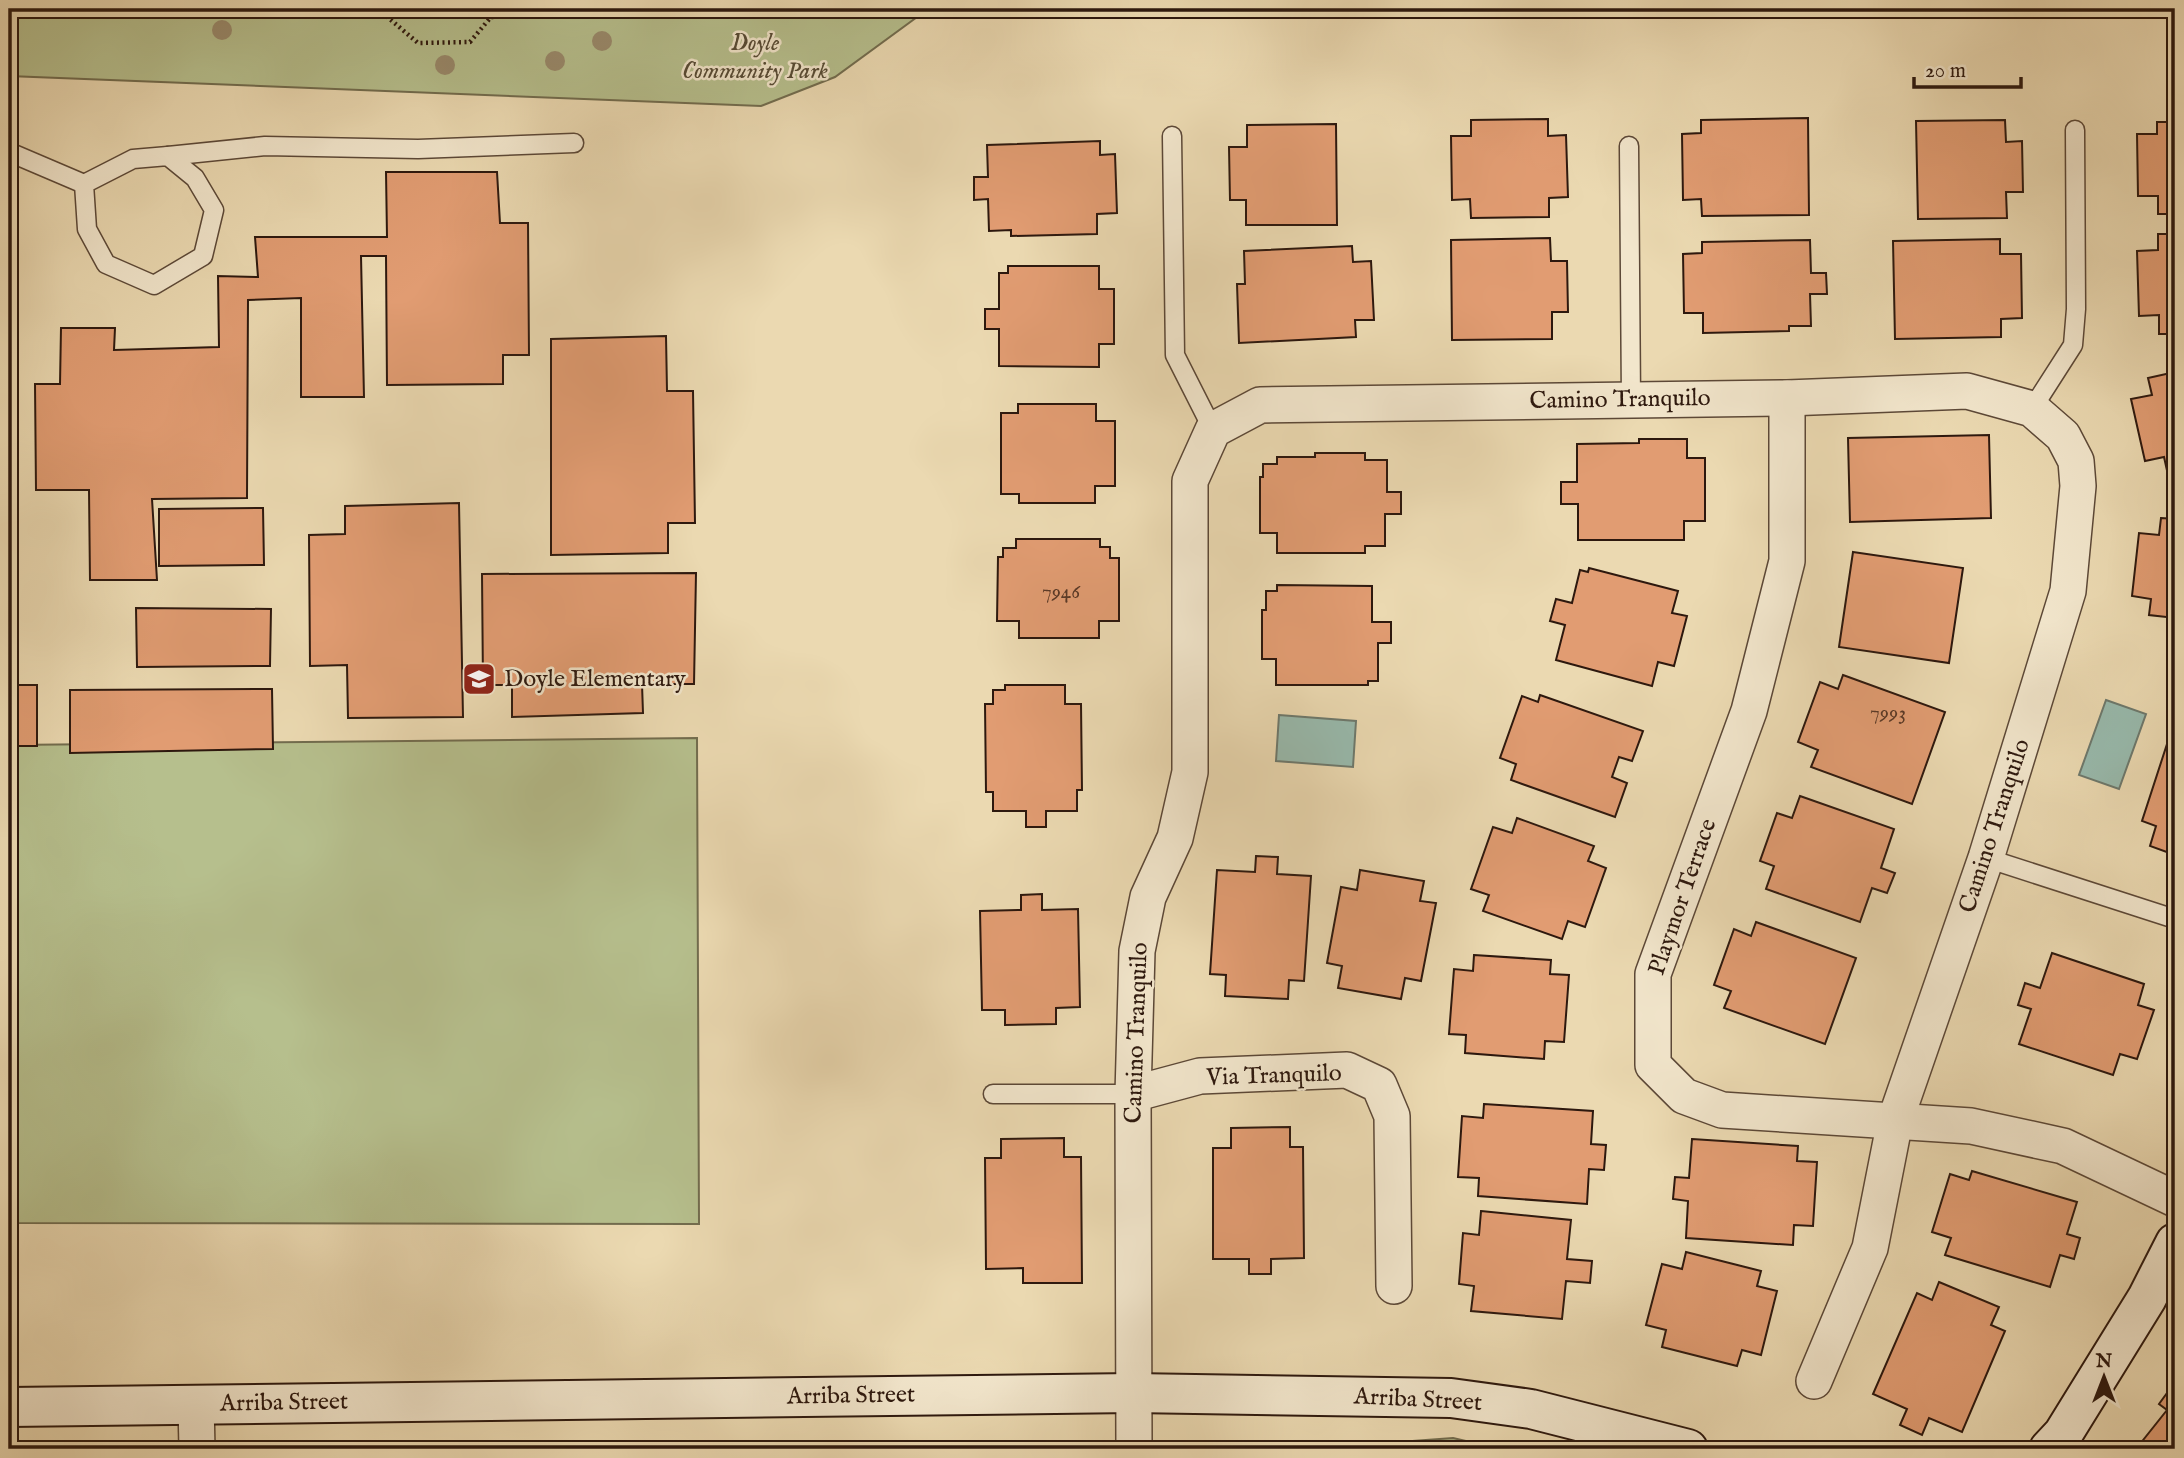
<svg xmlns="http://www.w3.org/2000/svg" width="2184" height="1458" font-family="'IM FELL English',serif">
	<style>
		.green { fill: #b6bf8d; stroke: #726c4e; stroke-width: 2 }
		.water { fill: #98baad; stroke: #6d796d; stroke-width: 2 }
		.building { fill: #e19c72; stroke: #2d180e; stroke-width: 2 }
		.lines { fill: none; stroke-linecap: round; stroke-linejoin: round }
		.lane-casing { stroke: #5c4837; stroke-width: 21 }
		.street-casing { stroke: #5c4837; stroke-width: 38 }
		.secondary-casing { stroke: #2d180e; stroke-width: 42 }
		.path { stroke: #2d180e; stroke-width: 4.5; stroke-dasharray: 2 3.5; stroke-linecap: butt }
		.lane { stroke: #f2e6cc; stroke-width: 18 }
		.street { stroke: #f2e6cc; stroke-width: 35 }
		.secondary { stroke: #f2e6cc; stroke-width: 38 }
		.tree { fill: #998a6c }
		.labels { text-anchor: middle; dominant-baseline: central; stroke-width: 5; stroke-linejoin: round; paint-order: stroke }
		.number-label { font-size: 21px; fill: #5a3927 }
		.park-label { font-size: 24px; font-style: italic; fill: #564a34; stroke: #f2e6cc }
		.street-label { font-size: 24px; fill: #2d180e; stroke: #f2e6cc }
		.poi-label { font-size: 24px; fill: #2d180e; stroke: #f2e6cc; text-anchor: start }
	</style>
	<rect width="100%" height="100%" fill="#ebd9b1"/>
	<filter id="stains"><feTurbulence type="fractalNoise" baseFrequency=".00286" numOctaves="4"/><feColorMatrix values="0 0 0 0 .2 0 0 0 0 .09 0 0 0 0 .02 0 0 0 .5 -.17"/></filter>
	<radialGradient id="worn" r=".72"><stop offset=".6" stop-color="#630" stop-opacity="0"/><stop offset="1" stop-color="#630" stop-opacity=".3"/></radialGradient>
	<g class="green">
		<path d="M9,9H928L835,77L761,106L9,76Z"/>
		<path d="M697,738L699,1224L9,1223V745Z"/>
		<path d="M1453,1438L1500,1449H1361L1359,1445Z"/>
	</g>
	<g class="water">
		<path d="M2106,700L2146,714L2119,789L2079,775Z"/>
		<path d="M1279,715L1356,721L1353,767L1276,761Z"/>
	</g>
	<g class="building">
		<path d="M1808,118L1809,215L1702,216L1701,199L1683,200L1682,134L1701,133V120Z"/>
		<path d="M1548,119V136L1566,135L1568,197L1549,198V217L1471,218L1470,199L1452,200L1451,136H1471V120Z"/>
		<path d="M2005,120L2006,142L2022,141L2023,192H2006L2007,218L1918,219L1916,121Z"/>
		<path d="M2157,122H2175V214H2158V196H2138L2137,134H2157Z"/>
		<path d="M1336,124L1337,225H1246V200H1230L1229,147H1247V125Z"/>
		<path d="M1100,141V155L1115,154L1117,213L1097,214V234L1011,236V230L989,231L988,199L974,200V177H988L987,145Z"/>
		<path d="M386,172H497L500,223H528L529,355H503V384L387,385L386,256H361L364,397H301V298L248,300L247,498L152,499L157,580H90L89,490H36L35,384H60L61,328H115L114,350L219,347L218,276L258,277L255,237H387Z"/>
		<path d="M2158,234H2175V334H2159V315L2139,316L2137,251L2158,250Z"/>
		<path d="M1550,238L1551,261H1567L1568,312H1552V339L1452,340L1451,240Z"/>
		<path d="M2000,239V254H2021L2022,318L2001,319V337L1895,339L1893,241Z"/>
		<path d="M1810,240L1811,273H1826L1827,294H1810L1811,326H1789V331L1703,333V313H1684L1683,254L1702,253V242Z"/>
		<path d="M1352,246L1353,262L1371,261L1374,320H1355L1356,337L1239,343L1237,284H1245L1244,251Z"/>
		<path d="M1008,266H1099V289H1114V344H1099V367L999,366V329H985V309H999V273H1008Z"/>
		<path d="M666,336L667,391H693L695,523H668V553L551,555V339Z"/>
		<path d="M2175,372V473L2168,475L2164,457L2145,461L2131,399L2152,395L2148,378Z"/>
		<path d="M1018,404H1096V421H1115V486H1095V503H1019V494H1001V413H1018Z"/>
		<path d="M1989,435L1991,518L1850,522L1848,438Z"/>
		<path d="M1639,439H1687V458H1705V521H1684V540H1578V504H1561V482H1577V444L1639,443Z"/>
		<path d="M1315,453H1365V460H1387V492H1401V514H1385V546H1365V553H1277V533H1260V477H1263V464H1277V457H1315Z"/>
		<path d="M459,503L463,717L348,718L347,665L310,666L309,535L345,534V506Z"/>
		<path d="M263,508L264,565L159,566V509Z"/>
		<path d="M2161,518L2175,519V618L2149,615L2151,599L2132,596L2139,533L2159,535Z"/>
		<path d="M1016,539H1100V547H1110V558H1119V621H1099V638H1019V621H997L998,557H1003V548H1016Z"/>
		<path d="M1853,552L1963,568L1949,663L1839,647Z"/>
		<path d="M1589,568L1678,591L1672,613L1687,616L1674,666L1658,662L1652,686L1556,660L1565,625L1550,621L1556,599L1572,603L1580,570L1588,572Z"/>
		<path d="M696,573L694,684H642L643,713L512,717V685H483L482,574Z"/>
		<path d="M1277,585L1372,586V622H1391V643H1378V681H1368V685H1276V659H1262V610H1266V591H1277Z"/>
		<path d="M136,608L271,609L270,666L137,667Z"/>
		<path d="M1843,675L1945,712L1912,804L1811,767L1818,750L1798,742L1820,682L1838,689Z"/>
		<rect x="9" y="685" width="28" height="61"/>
		<path d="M1005,685H1065V704H1081L1082,790H1077V811H1046V827H1026V811H993V792H986L985,704H993V690H1005Z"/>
		<path d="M272,689L273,749L70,753V690Z"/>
		<path d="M1540,695L1643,731L1632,761L1619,757L1612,777L1627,783L1615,817L1511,780L1516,764L1500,758L1522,696L1538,702Z"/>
		<path d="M2175,741V855L2150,846L2156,826L2142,821L2167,744L2173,746Z"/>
		<path d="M1800,796L1894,829L1881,868L1895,873L1887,893L1872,888L1860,922L1766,889L1774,866L1760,861L1777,813L1792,818Z"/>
		<path d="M1517,818L1594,846L1588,861L1606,868L1585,927L1568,921L1562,939L1483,911L1489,895L1471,889L1493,827L1512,833Z"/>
		<path d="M1256,856L1278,857L1277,874L1311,876L1304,981L1289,980L1288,999L1225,996L1226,975L1210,974L1217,870L1255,872Z"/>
		<path d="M1360,870L1424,881L1420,901L1436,903L1421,981L1405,978L1401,999L1338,988L1342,966L1327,963L1341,887L1357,890Z"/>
		<path d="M1042,894V910L1078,909L1080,1007L1056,1008V1024L1005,1025V1010H982L980,911L1021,910V895Z"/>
		<path d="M1756,922L1856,958L1825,1044L1724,1008L1731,991L1714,985L1734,929L1751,936Z"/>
		<path d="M2052,953L2144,984L2138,1005L2154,1010L2137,1059L2120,1054L2113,1075L2019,1044L2031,1009L2018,1005L2025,983L2040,988Z"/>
		<path d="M1474,955L1551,960L1550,974L1569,975L1564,1042L1545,1041L1544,1059L1465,1053L1466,1035L1449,1034L1454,969L1473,971Z"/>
		<path d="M1484,1104L1593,1111L1591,1144L1606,1145L1604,1170L1589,1169L1587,1204L1478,1196L1479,1178L1458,1177L1462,1116L1483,1118Z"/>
		<path d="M1290,1127V1147H1303L1304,1258L1271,1259V1274H1249V1259H1213V1148H1231V1128Z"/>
		<path d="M1064,1138V1157H1081L1082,1283H1023V1268L986,1269L985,1158H1001V1139Z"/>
		<path d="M1692,1139L1798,1146L1797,1161L1817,1162L1813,1226L1794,1225L1793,1245L1686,1238L1688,1201L1673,1199L1675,1177L1689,1178Z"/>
		<path d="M1972,1171L2077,1202L2067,1234L2080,1238L2074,1259L2060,1255L2050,1287L1945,1255L1951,1238L1932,1232L1950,1174L1969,1180Z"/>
		<path d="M1481,1211L1571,1220L1567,1259L1592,1261L1590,1283L1566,1281L1562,1319L1471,1311L1474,1286L1459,1284L1463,1233L1479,1235Z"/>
		<path d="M1686,1252L1761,1271L1757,1286L1777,1291L1761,1355L1742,1350L1737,1366L1662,1347L1666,1330L1646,1325L1662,1264L1682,1269Z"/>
		<path d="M1939,1282L1999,1307L1991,1325L2005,1331L1962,1432L1929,1418L1922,1435L1900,1425L1907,1409L1873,1394L1917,1293L1932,1300Z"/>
		<path d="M2175,1382V1449H2136L2167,1410L2159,1404Z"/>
	</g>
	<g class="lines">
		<defs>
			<g id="lane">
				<path d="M1172,136L1175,355L1213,430"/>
				<path d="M1629,146L1631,400"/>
				<path d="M9,152L84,184"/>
				<path d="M168,156L265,146L418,149L574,143"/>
				<path d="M168,156L195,178L214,210L203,256L154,285L106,264L87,229L84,184L133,159Z"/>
				<path d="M2032,409L2073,345L2076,309L2075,130"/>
				<path d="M1986,858L2175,919"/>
				<path d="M993,1094H1133"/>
			</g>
			<g id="street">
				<path d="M1787,398V561L1749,711L1653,974V1065L1684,1096L1722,1110L1971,1126L2063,1146L2175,1199"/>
				<path d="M1133,1094L1200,1076L1347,1070L1379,1085L1392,1116L1394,1286"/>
				<path d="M196,1404L197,1449"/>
				<path d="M1134,1449L1133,1094L1137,951L1148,897L1175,838L1190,772V481L1213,430L1260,405L1787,398L1967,391L2032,409L2063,436L2076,461L2078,486L2068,591L1986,858L1895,1121L1870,1248L1814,1381"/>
			</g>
			<g id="secondary">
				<path d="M9,1407L1133,1393L1451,1398L1531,1409L1688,1449"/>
				<path d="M2049,1449L2063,1434L2147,1298L2175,1243"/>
			</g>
		</defs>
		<use href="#lane" class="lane-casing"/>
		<use href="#street" class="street-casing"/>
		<use href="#secondary" class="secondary-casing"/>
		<path class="path" d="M378,9L418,43L470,42L491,17L861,9"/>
		<use href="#lane" class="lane"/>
		<use href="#street" class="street"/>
		<use href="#secondary" class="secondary"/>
	</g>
	<g class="tree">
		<circle cx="222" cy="30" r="10"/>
		<circle cx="602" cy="41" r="10"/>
		<circle cx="555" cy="61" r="10"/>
		<circle cx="445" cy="65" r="10"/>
	</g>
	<defs>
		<symbol id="school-square" viewBox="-11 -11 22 22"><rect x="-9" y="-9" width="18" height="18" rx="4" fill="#8f2418" stroke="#f2e6cc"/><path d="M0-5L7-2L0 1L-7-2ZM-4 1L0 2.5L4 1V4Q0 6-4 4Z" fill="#fff"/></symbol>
	</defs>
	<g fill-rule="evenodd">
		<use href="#school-square" x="460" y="660" width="38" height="38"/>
	</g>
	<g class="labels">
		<g class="number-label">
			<text x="1061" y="592">7946</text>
			<text x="1888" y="713">7993</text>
		</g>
		<g class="park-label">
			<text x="755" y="43">Doyle<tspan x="755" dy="28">Community Park</tspan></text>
		</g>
		<g class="street-label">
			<text transform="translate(1620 400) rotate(-1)">Camino Tranquilo</text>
			<text transform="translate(1995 826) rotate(-72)">Camino Tranquilo</text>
			<text transform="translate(1683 897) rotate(-71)">Playmor Terrace</text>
			<text transform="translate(1137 1033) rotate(-88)">Camino Tranquilo</text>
			<text transform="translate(1274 1076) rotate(-2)">Via Tranquilo</text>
			<text transform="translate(851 1396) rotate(-1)">Arriba Street</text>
			<text transform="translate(1418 1400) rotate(3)">Arriba Street</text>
			<text transform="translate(284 1403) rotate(-1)">Arriba Street</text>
		</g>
		<g class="poi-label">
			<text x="504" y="679">Doyle Elementary</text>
		</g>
	</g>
	<rect width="2184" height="1458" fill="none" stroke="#ebd9b1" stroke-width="35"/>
	<rect x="10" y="10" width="2163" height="1437" fill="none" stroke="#2d180e" stroke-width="3.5"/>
	<rect x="18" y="18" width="2149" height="1423" fill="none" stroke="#2d180e" stroke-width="2"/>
	<g transform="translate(2104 1377)" stroke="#f2e6cc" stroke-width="5" paint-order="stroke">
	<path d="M0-5L12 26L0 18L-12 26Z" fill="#2d180e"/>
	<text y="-10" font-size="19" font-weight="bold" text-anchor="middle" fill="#2d180e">N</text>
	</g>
	<path d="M1914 77v10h107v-10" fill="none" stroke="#2d180e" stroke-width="3.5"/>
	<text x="1925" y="77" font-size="21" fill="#2d180e" stroke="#f2e6cc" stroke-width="5" paint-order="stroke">20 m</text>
	<rect width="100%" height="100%" filter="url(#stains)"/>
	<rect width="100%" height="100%" fill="url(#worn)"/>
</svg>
